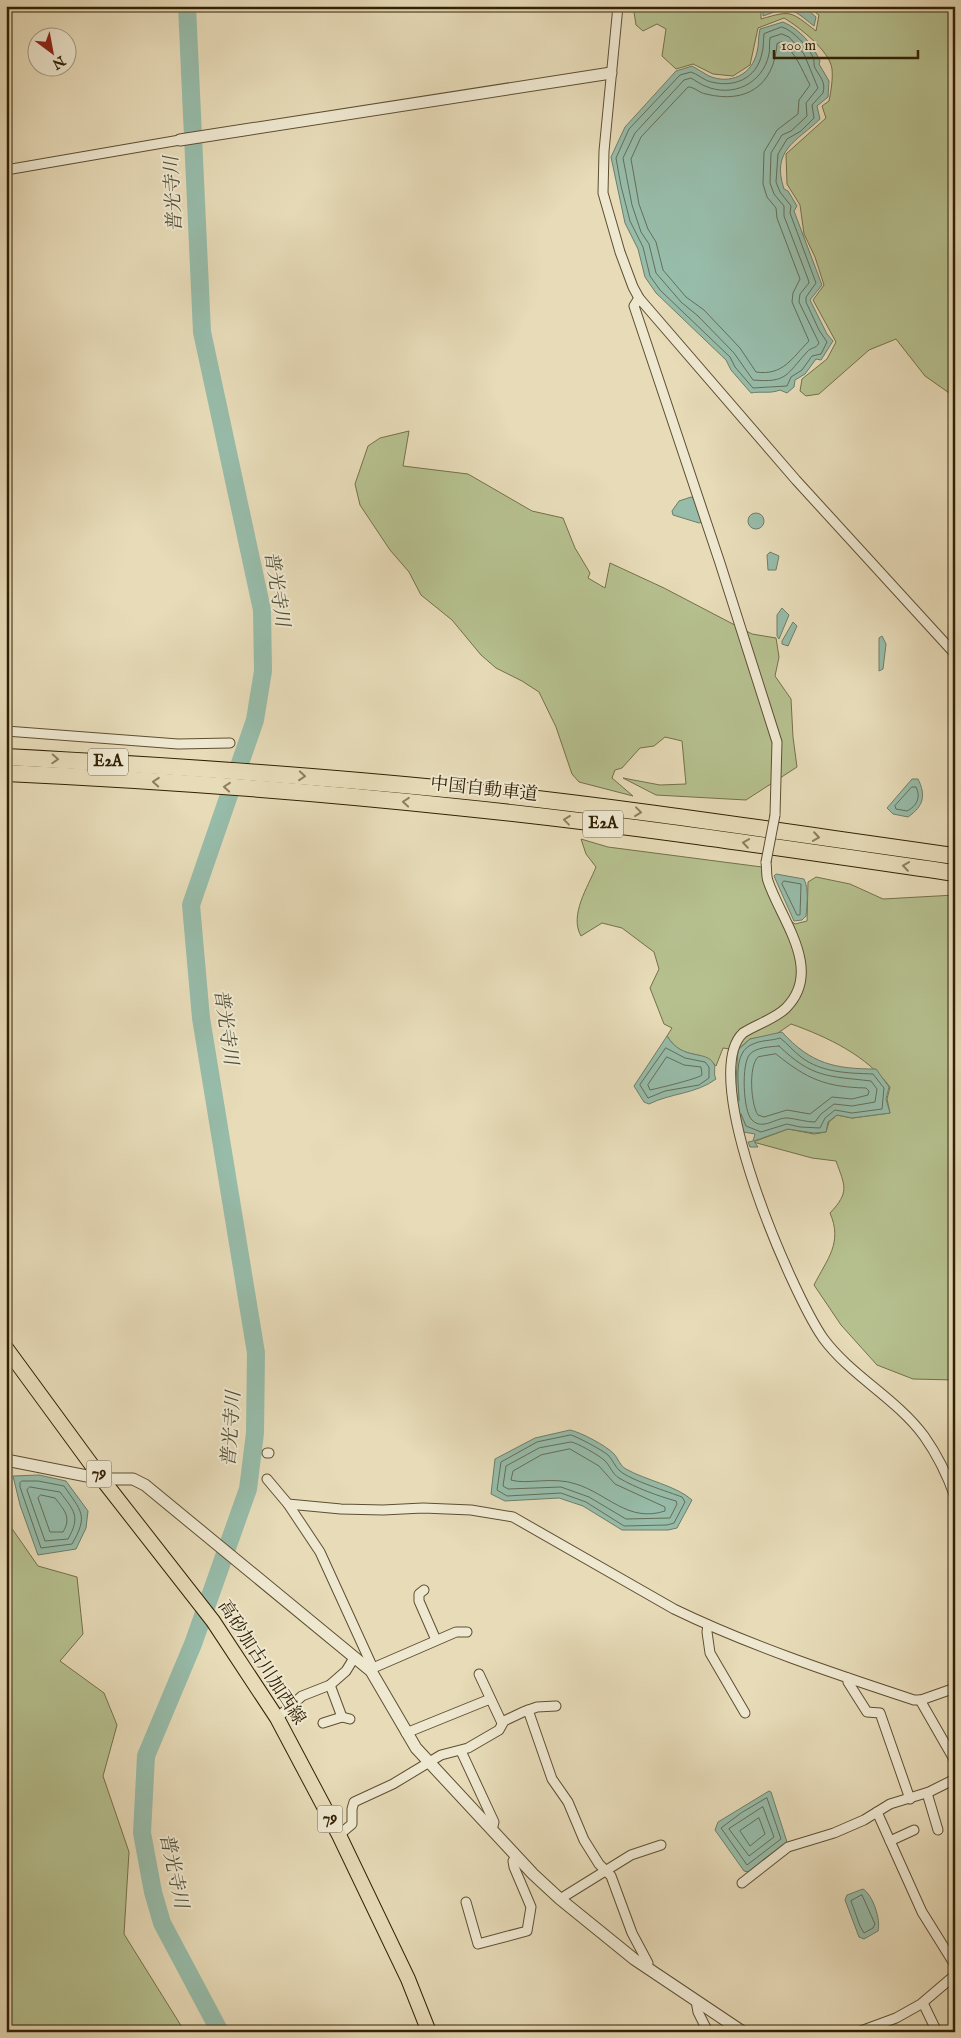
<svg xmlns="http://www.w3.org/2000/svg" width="961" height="2038" font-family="'IM FELL English','Noto Serif JP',serif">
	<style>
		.green { fill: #b6c08f; stroke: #74704a }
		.water { fill: #97bcaa; stroke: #6e7e68 }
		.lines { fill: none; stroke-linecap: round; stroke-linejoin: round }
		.shore { stroke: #646e57; stroke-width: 1 }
		.river { stroke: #97bcaa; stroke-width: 18 }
		.minor-casing { stroke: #5e4f31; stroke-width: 11 }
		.tertiary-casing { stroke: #5e4f31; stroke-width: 13 }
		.primary-casing { stroke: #312004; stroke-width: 16 }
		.motorway-casing { stroke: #312004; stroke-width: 18 }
		.minor { stroke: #efe8d1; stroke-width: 9 }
		.tertiary { stroke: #efe8d1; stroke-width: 11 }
		.primary { stroke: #e7dbb8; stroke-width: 14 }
		.motorway { stroke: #e7dbb8; stroke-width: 16 }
		.minor-bridge-casing { stroke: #5e4f31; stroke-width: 11; stroke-linecap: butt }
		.minor-bridge { stroke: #efe8d1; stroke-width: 9 }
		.oneway { stroke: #8c7e5e }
		.labels { text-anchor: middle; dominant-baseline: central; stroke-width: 4; stroke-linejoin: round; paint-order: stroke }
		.shield { fill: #efe8d1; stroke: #6a5c42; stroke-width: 1 }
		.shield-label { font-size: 16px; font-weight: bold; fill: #312004 }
		.street-label { font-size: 18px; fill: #312004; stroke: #efe8d1 }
		.water-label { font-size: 19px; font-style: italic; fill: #504f36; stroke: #efe8d1 }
	</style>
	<rect width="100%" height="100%" fill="#e7dbb8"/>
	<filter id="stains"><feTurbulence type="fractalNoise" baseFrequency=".004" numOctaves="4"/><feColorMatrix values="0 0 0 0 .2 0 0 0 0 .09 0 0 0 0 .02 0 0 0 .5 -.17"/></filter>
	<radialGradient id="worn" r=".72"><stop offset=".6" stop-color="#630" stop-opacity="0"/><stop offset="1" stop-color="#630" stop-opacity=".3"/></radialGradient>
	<g class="green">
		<path d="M633,6H761V19C792,10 790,11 816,31L819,15L807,6H955V397L925,376L896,339L869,350L819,394L806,396L800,391L802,379L827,359L836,342L813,300L824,285L815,257L804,234L800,205L787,184L786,154L826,118L822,106L829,101C831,91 833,79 832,69C830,51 799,27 784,18L758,28L750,65L733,76L713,74L693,64L676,69L662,56L666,29L657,24L643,31L636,25Z"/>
		<path d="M409,431L403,466L468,474L532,511L563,518L575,548L590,573L588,578L605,588L610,563L664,588L752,634L776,638L779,657L775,676L791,699L793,737L797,767L746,800L656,795L623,778L660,785L686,784L682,741L665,737L654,746L640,748L622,768L615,770L612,778L633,796L579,782L572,774L556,727L539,692L522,681L496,668L481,655L452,620L421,595L409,572L390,550L360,505L355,484L368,446L380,438Z"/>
		<path d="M581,839L608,847L762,867L765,887L775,909L795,924L807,921L808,882L816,877L850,884L883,899L955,895V1380L913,1379L877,1365L841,1325L814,1285C827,1259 843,1243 830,1213C850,1192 845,1186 836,1161L812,1158L753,1142L788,1129L814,1134L826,1132L829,1122L837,1115L852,1118L890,1113L887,1099L890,1087C867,1056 828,1037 791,1024L775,1035L750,1039L737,1050L723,1048L716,1066C699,1047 683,1062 667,1036L672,1028L664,1024L650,988L659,969L654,952L622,928L602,923L581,936C569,915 588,887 596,867L586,854Z"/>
		<path d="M6,1520L38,1566L77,1577L83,1634L60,1661L104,1693L117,1725L103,1776L129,1852L124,1934L185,2032H6Z"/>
	</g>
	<g class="water">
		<path d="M763,6H803L816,17L814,26C790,7 791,6 763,16Z"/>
		<path d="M783,22C800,29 813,45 820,61L819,64L829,81L828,97L817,106L820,119C796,142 771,150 784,189L788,191L797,206L794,211L822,285L810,300L827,334L833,341L821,360L816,359L805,374L795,380L794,387L787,393L780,390C770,394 761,391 751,393L731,370L726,360L656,293L645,277L638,249L625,223L611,157L625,127L676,71L692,66C698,69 703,73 709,76C730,85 752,75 757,52C759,45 758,37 760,29Z"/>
		<path d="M691,497L695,499L702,522L699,523L673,515L672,511L679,501Z"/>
		<circle cx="756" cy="521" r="8"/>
		<path d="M770,552L779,556L776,570H768L767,555Z"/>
		<path d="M782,608L789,615L779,639L777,636V615Z"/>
		<path d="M793,622L797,626L788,646L782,644V641Z"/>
		<path d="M882,636L886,644L883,669L879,671V638Z"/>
		<path d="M912,779H918C926,795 924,806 908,817L893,814L887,808Z"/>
		<path d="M776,874L804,879C809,889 807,905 806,916L802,920L794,921L774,876Z"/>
		<path d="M782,1032C811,1064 835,1069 876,1069L889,1087L886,1099L890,1113L852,1118L837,1115L828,1122L826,1132L814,1133L788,1129L754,1141L758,1147H750L748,1142L753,1141L755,1134L743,1132L734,1111L738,1050L750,1039Z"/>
		<path d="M667,1036C683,1062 706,1049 714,1064C716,1068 713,1074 716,1079C696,1094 671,1093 649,1104L644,1102L634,1086Z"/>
		<path d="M570,1430C580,1432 607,1446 614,1454C618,1458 620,1466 626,1469C645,1480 677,1486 692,1500L677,1528L668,1530H622L583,1506L559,1498L505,1501L491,1494L495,1459L535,1438Z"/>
		<path d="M39,1475L66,1481L88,1511L86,1528L76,1549L38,1555L20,1505L13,1476Z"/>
		<path d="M769,1791L771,1792L787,1842L749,1872L744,1871L715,1830L718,1822Z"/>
		<path d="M863,1889C873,1895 881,1920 878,1931L864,1939L859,1937L845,1900L847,1895Z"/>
	</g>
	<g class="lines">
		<g class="shore">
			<path d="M782,27C793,30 808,47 813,57C815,61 813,64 815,68C820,77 826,82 823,93L812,105L814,118L801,131L787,139L778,154L776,182L780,192L791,206L790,213L816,283L806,297V302L819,330L827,342L821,354L812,356L802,370L791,377L787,386L753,388L735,367L730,357L660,290L650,276L643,247L630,221L621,186L616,158L629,129L680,75L691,72C697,74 703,79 708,81C733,89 757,79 762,53C764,47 763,40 764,34Z"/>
			<path d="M782,34L789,37L804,54L818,88L806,103L807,116L791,131L782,135L771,153L770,183L774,194L784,206V216L808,279L809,283L800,294L799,302L819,343C816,349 811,347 807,352C786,375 787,383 753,380L734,353L698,316L681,302L656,273L649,244L641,232L632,205L623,158L635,133L684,80L691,78C696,81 700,84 705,86C732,98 763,84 769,54C770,49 769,43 770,38Z"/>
			<path d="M782,42C796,53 802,70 810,85L799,100L798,114L777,130L764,152L763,184L767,197L776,208L777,218L800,279L793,293L792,302L809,341C792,358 783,376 756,372L740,348L704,310L686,297L663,270L656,242L648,229L639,204L631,159L641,137L688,87C695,87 699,93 706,94C746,104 774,86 777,44Z"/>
			<path d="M912,787H916C921,797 917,806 907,811L896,809L895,806Z"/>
			<path d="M784,881L801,884L800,915H797L782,884Z"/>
			<path d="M779,1046C812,1078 828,1076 871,1081L877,1089L875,1102L852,1106L834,1104L821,1114L815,1122C806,1122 797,1119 788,1118C776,1117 763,1131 752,1120C743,1112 741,1063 750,1054C757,1047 770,1047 779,1046Z"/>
			<path d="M666,1048L685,1058L705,1062L709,1067V1078L699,1085L665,1091L648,1098L640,1085Z"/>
			<path d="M776,1054C807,1079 825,1087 866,1088L869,1091L868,1095L852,1099L832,1097L810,1114L787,1110L764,1117L758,1115C751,1105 748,1066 758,1057Z"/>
			<path d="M667,1057L684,1065L701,1067L702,1075C697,1079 659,1088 650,1090L648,1085Z"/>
			<path d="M739,1101C739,1084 732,1052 753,1044C761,1040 771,1041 780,1038C787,1043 793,1051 801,1057C822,1073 848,1073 873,1074L884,1088L882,1109L852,1113L835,1110L825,1118L820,1128L800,1127L787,1124L761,1132L746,1126L741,1114"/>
			<path d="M571,1435C578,1437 602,1450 608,1455C613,1460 615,1467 620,1471C630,1480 669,1492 682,1497L685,1502L674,1523L667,1525L624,1526L586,1502L561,1493L507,1496L497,1490L501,1462L537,1442Z"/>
			<path d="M571,1442C576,1442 600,1456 604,1460C610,1465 612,1474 619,1478C636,1488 658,1496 676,1501L677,1504L670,1518L626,1519L589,1497L561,1487L508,1489L503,1486L506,1466L539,1448Z"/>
			<path d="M570,1449L599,1466L615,1484L665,1507V1511C628,1523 608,1494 576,1484C553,1476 526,1485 511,1480L513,1471L541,1455Z"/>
			<path d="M22,1481H38L64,1486C81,1511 89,1515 72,1544L41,1548L20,1487V1483Z"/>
			<path d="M30,1487L60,1492C74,1511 81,1516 68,1539L45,1541L27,1490Z"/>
			<path d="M41,1495L55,1498C64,1510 72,1517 63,1532H50L38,1498Z"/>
			<path d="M767,1798L781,1839L747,1865L721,1828L741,1813Z"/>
			<path d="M763,1807L774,1837L749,1856L729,1829Z"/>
			<path d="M759,1818L765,1834L750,1846L740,1831Z"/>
			<path d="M862,1895L875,1924L873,1928L864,1933L860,1926L851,1901Z"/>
		</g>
		<path class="river" d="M187,6L202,332L262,610L263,671L255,720L191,905L201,1018L256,1353L255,1433L248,1489L193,1644L146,1756L142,1833L153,1892L162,1923L220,2032"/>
		<defs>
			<g id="minor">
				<path d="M618,6L604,151L603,193L620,252L633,287L639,298L796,480L955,654"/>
				<path d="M6,170L180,140"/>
				<path d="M639,298L634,306L720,563L777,742L775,815"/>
				<path d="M6,731L178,744L230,743"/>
				<path d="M766,862C767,869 766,876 768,881C781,920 824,970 786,1008C775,1019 757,1024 743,1033C697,1076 792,1293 823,1338C851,1376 896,1398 924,1436C936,1453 948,1477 955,1497"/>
				<path d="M267,1453H269"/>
				<path d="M267,1479L288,1504L341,1509L383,1510L423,1508L471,1510L513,1517L674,1609C748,1645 835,1674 914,1700H921L955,1688"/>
				<path d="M288,1504L320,1552L373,1668L371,1671"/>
				<path d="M424,1590L419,1594V1601L436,1640"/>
				<path d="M708,1625L707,1632L710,1653L745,1713"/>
				<path d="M373,1668L456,1632H467"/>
				<path d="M479,1674L502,1723"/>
				<path d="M848,1678V1682L867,1712L880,1713L910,1799"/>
				<path d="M330,1685L342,1717"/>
				<path d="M920,1700L955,1761"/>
				<path d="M528,1710L552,1779L568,1802L584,1840L599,1864L611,1876L632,1933L648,1963L646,1967"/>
				<path d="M277,1718L302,1696L330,1685L346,1671L354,1658"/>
				<path d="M323,1723L342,1717L350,1719"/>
				<path d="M406,1733L490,1699"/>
				<path d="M461,1751L494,1822L492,1830"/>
				<path d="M927,1793L938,1830"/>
				<path d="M877,1812L922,1912L955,1965"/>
				<path d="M339,1835L352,1824V1809L354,1802L393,1784L441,1755L468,1748L499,1730L504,1721L523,1712L537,1707L556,1706"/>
				<path d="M890,1841L914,1830"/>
				<path d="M742,1883L788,1847L834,1833L864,1820L890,1804L929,1792L955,1779"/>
				<path d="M560,1899L631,1855L661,1845"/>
				<path d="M466,1902L478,1944L527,1931L531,1907L514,1867L513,1861L516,1856"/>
				<path d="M696,2001L698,2012L708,2032"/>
				<path d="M923,2003L937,2032"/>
				<path d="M858,2032L896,2018L921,2004L955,1975"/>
			</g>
			<g id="tertiary">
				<path d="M180,140L611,73"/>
				<path d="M6,1460L102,1479H133L145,1485L371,1671L416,1748L533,1874L560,1899L634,1959L743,2032"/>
			</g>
			<path id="primary" d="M6,1348L102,1479L213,1621L277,1718L339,1835L408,1979L429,2032"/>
			<g id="motorway">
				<path d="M6,757C156,765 306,775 456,790C623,807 789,833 955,856"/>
				<path d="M6,773C156,780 306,791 456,807C623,824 789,849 955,873"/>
			</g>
		</defs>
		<use href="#minor" class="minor-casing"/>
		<use href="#tertiary" class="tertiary-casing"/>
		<use href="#primary" class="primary-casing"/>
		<use href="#motorway" class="motorway-casing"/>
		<use href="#minor" class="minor"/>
		<use href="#tertiary" class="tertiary"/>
		<use href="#primary" class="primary"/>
		<use href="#motorway" class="motorway"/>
		<defs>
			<path id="minor-bridge" d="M766,862L775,815"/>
		</defs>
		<use href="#minor-bridge" class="minor-bridge-casing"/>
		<use href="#minor-bridge" class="minor-bridge"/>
	</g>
	<defs><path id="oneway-chevron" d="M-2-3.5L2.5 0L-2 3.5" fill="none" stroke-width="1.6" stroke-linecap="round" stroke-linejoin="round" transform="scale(1.25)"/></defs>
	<g class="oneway">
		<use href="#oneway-chevron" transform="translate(55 759) rotate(3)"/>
		<use href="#oneway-chevron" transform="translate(302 776) rotate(5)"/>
		<use href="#oneway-chevron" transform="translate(156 782) rotate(-176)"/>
		<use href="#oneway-chevron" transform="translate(227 787) rotate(-175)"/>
		<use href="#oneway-chevron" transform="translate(406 802) rotate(-175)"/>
		<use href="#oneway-chevron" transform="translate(638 812) rotate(7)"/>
		<use href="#oneway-chevron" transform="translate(567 820) rotate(-173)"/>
		<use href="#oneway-chevron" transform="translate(816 837) rotate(8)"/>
		<use href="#oneway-chevron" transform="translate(746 843) rotate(-172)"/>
		<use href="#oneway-chevron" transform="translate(906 866) rotate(-172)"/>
	</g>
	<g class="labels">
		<g class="shield">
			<rect x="88" y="748.5" width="40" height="27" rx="4"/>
			<rect x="583" y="810.5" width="40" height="27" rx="4"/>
			<rect x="86.5" y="1460.5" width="25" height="27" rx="4"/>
			<rect x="317.5" y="1805.5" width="25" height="27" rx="4"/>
		</g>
		<g class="shield-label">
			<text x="108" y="762">E2A</text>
			<text x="603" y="824">E2A</text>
			<text x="99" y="1474">79</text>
			<text x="330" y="1819">79</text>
		</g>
		<g class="street-label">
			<text transform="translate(484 790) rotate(6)">中国自動車道</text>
			<text transform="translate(261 1663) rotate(57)">高砂加古川加西線</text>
		</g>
		<g class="water-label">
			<text transform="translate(174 194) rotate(-93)">普光寺川</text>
			<text transform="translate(276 589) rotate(81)">普光寺川</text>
			<text transform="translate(225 1027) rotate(82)">普光寺川</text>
			<text transform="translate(232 1429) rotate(-86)">普光寺川</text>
			<text transform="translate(173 1871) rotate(78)">普光寺川</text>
		</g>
	</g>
	<rect width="961" height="2038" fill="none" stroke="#e7dbb8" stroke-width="25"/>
	<rect x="8" y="8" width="946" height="2023" fill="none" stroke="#312004" stroke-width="2.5"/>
	<rect x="12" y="12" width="936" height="2013" fill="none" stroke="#312004"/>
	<g transform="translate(52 52) rotate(148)"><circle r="24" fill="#efe8d1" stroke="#a3987f"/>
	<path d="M0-4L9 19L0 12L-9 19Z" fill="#8f2418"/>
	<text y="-8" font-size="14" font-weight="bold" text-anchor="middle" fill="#312004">N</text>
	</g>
	<path d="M774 50v8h144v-8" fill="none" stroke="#312004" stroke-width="2.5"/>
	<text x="781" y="50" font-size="15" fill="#312004" stroke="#efe8d1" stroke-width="4" paint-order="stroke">100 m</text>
	<rect width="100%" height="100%" filter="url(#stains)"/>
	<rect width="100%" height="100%" fill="url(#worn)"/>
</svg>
